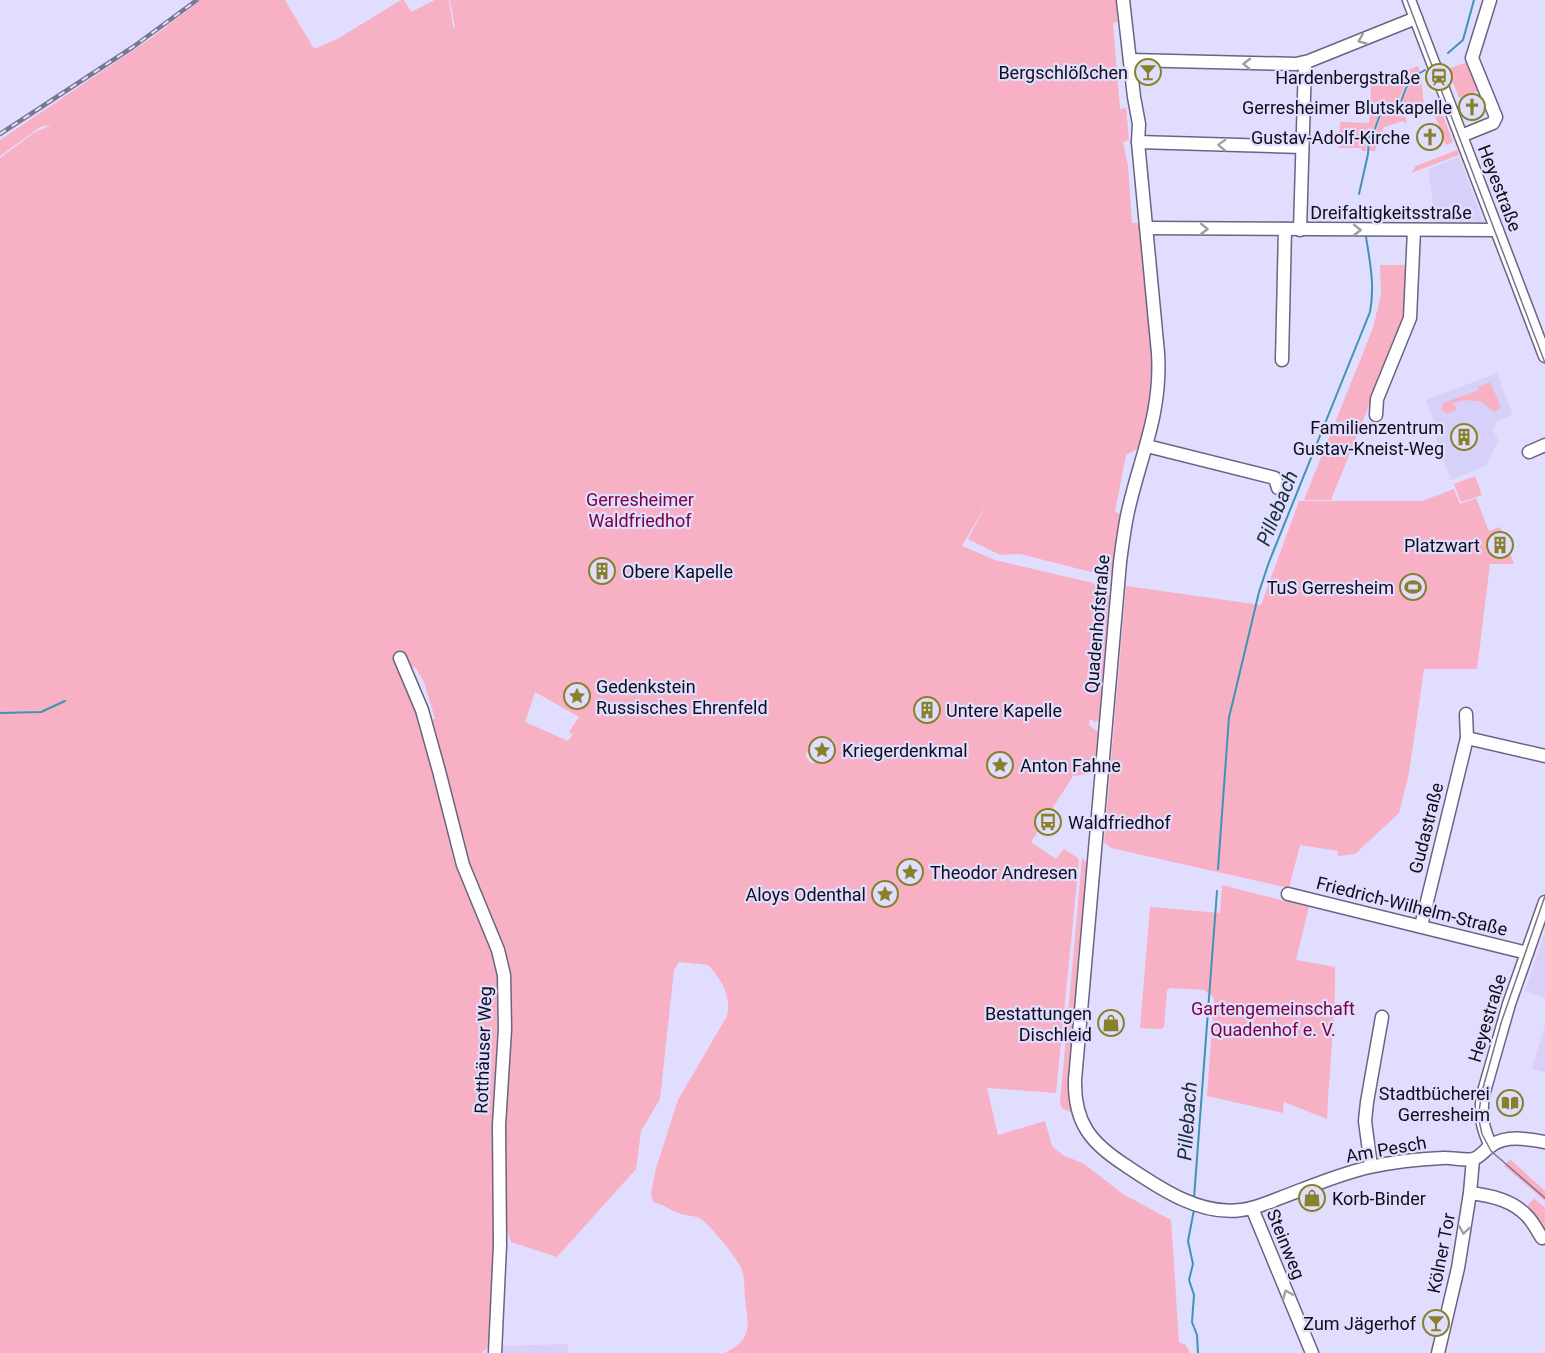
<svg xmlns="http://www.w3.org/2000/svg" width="1545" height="1353" font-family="Roboto,sans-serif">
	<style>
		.built { fill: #d7d1f9 }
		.green { fill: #f7b0c4; fill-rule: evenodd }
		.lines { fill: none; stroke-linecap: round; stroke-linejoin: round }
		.stream { stroke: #3f94b3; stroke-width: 2 }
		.minor-casing { stroke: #696482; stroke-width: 15 }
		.minor { stroke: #fff; stroke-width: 12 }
		.tram { stroke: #79768d; stroke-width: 1.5 }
		.rail-casing { stroke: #79768d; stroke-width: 4.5 }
		.rail { stroke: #e1ddff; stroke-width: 2; stroke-dasharray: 7; stroke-linecap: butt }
		.oneway { stroke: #9f9fa3 }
		.labels { text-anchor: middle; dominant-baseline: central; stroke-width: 4.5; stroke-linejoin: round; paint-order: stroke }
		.poi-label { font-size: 18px; fill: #100e1a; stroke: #e1ddff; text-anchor: end }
		.street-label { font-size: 18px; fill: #100e1a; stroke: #e1ddff }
		.park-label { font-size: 18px; fill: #7a013c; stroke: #e1ddff }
		.water-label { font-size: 20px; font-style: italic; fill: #192e35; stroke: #e1ddff }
	</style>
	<rect width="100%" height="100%" fill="#e1ddff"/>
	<g class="built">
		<path d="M1459,157L1484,223L1436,222L1428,169Z"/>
		<path d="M1497,373L1513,415L1497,421L1493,430L1498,440L1487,465L1451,480L1435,437L1439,436L1426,400Z"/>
		<path d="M1545,932V998L1525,991Z"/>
		<path d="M1545,1025V1072L1532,1069Z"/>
		<path d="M568,1344V1353H498V1346Z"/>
	</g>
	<g class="green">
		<path d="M201,0H285L314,49L339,38L401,0H404L411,12L435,0H449L453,27L455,28L450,0H1116L1118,22L1113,23L1120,109L1126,108L1129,140L1123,142L1128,166L1132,223H1139C1147,294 1162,378 1139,448L1126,455L1115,512L1121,514L1111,575L1091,572L1020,554L1000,555L968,539L988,501L962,546L995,560L1093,583L1099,587L1101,594L1110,595L1099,720L1095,722L1090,719L1089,725L1098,732L1095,767L1089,774L1073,776L1031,842L1056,859L1064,849L1078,858L1079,861L1056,1093L987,1088L998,1135L1045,1121L1052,1146L1063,1155L1084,1164L1123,1194L1171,1220L1179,1342L1186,1345L1190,1353H725C754,1338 748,1325 745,1298C744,1289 745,1278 742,1270C739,1260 710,1225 701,1219C695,1215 685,1216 679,1213C669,1210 663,1204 653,1202L651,1193L656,1168L678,1100L727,1016C732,998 721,978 708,965L679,962L674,970L660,1099L641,1131L636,1169L557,1257L511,1242L504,1220L501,980L490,1346L481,1353H0V158L35,132L52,125L40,127L0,156V140L150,39ZM413,667L416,668L424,682L435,719L427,721L406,670ZM535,692L579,717L569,732L573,734L568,741L525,722ZM823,738L829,741L833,739L836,746V753L826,761L812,763L809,761L805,754L809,751L808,749L811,747L810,745Z"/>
		<path d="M1470,61L1481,90L1459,98L1448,69Z"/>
		<path d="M1418,66L1420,72C1409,76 1402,90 1399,101L1380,112L1375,127L1367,135L1366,151H1362L1361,148H1339L1340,122L1369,123L1370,109L1378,111L1380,109L1370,106L1371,84Z"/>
		<path d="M1421,76L1424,106L1403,114H1392L1405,117L1407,122L1404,123L1403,121L1384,127L1375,151H1369L1370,137L1376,132L1381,116L1390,108L1399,105L1407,89Z"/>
		<path d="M1439,105L1453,142L1446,145L1432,108Z"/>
		<path d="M1457,150L1459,155L1411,173L1416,166Z"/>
		<path d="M1380,265H1408L1404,318L1331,500H1304L1373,328L1381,294Z"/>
		<path d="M1490,382L1501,407L1494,412L1482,402L1466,400L1453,403L1457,409L1447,414L1441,409L1443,403L1479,390L1478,387Z"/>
		<path d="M1475,476L1482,495L1461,502L1454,484Z"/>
		<path d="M1454,489L1460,504L1476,498L1489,531L1500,527L1514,564H1490L1477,669H1424L1409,773L1399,813L1355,854L1338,856V851L1300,845L1289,888L1111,848L1104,842L1126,586L1261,605L1299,501H1422Z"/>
		<path d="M1082,858L1088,864L1073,1112H1070L1062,1108L1060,1103Z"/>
		<path d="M1222,885L1309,907L1296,960L1335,967C1336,1018 1329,1068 1327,1119L1284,1102L1283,1113L1207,1096L1214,998L1204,990L1170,988L1167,991L1164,1027L1161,1029L1140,1028L1150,907L1220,913Z"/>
		<path d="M1510,1159L1545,1191V1201L1504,1166Z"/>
		<path d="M1534,1198L1545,1208V1236L1525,1209Z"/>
	</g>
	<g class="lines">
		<g class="stream">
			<path d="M1448,53L1463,40L1474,0"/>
			<path d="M1359,194L1368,154L1369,137L1375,129L1381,112L1396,106L1401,101L1406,88L1415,76L1425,70"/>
			<path d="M0,713L41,712L65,701"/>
			<path d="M1218,869L1229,717L1233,701L1259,592L1269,562L1370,312C1375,286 1370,262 1366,237"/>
			<path d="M1194,1198L1217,891"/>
			<path d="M1194,1210L1188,1241L1193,1264L1189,1280L1194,1295L1192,1322L1197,1335L1198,1353"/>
		</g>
		<defs>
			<g id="minor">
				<path d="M1123,0L1134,97L1139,124L1138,142L1158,353C1162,416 1139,458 1127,516C1124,531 1122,547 1120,562L1075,1080C1074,1123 1091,1143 1125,1165C1158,1187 1199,1216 1241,1210C1254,1209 1267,1203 1280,1198C1309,1187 1339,1174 1370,1167C1393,1162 1418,1159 1442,1158C1452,1157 1464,1161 1473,1159C1481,1157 1485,1149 1492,1145C1507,1135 1528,1139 1545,1142"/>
				<path d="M1409,0L1545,356"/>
				<path d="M1130,60L1296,64L1309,61L1416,18"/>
				<path d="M1461,136L1493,123L1496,117L1472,58L1490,0"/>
				<path d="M1138,142L1302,147"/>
				<path d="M1146,228L1497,230"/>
				<path d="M1300,230L1305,63"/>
				<path d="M1282,360L1285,229"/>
				<path d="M1376,415L1377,399L1410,318L1414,230"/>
				<path d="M1147,446L1275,478L1278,488"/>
				<path d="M1529,452L1545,445"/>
				<path d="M400,658L422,710L439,771L463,865L498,950L504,975L505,1029L499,1125L500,1245L495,1353"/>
				<path d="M1467,738L1545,756"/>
				<path d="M1288,894L1527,953"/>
				<path d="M1421,926L1467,738L1466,714"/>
				<path d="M1491,1146C1482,1128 1480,1115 1483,1095L1509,1004L1545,902"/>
				<path d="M1371,1166L1365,1121L1367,1102L1382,1017"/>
				<path d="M1470,1193C1489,1195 1512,1200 1526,1215C1533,1221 1537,1231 1542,1238"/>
				<path d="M1252,1208L1312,1353"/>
				<path d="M1438,1353L1458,1268L1470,1193L1473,1159"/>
			</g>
		</defs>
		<use href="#minor" class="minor-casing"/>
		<use href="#minor" class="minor"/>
		<g class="tram">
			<path d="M1407,0L1545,363"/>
			<path d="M1545,896L1501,1023L1483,1088L1478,1116L1482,1134L1491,1151L1545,1198"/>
		</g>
		<defs>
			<path id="rail" d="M0,134L133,47L197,0"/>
		</defs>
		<use href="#rail" class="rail-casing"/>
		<use href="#rail" class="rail"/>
	</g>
	<defs><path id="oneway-chevron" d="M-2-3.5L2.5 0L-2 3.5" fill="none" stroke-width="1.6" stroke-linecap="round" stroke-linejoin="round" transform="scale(1.5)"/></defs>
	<g class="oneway">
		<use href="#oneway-chevron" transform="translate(1362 40) rotate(158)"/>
		<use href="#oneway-chevron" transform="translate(1247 64) rotate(-179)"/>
		<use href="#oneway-chevron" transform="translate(1222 145) rotate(-178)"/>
		<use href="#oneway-chevron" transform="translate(1204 229) rotate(1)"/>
		<use href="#oneway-chevron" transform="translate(1357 230)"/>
		<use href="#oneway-chevron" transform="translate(1464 1230) rotate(99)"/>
		<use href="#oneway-chevron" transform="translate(1287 1294) rotate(-113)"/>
	</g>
	<defs>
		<symbol id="bar-ring" viewBox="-11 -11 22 22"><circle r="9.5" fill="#e1ddff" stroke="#878129" stroke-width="1.5"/><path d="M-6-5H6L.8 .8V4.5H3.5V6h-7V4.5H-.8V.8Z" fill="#878129"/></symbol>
		<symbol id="station-ring" viewBox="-11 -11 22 22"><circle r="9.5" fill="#e1ddff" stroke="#878129" stroke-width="1.5"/><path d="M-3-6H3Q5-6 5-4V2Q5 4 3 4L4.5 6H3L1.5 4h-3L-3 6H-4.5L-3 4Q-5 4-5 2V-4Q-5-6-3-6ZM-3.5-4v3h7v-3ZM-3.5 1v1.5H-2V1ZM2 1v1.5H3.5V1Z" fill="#878129"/></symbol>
		<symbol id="church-ring" viewBox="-11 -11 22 22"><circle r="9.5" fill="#e1ddff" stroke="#878129" stroke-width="1.5"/><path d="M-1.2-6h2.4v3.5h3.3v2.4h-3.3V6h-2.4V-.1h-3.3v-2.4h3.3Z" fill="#878129"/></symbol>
		<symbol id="building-ring" viewBox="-11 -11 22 22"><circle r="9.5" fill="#e1ddff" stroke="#878129" stroke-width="1.5"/><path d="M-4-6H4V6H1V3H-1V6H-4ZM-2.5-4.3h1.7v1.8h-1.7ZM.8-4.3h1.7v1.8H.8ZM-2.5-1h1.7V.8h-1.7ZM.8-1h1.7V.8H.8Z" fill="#878129"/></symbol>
		<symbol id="stadium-ring" viewBox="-11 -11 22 22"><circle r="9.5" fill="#e1ddff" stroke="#878129" stroke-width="1.5"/><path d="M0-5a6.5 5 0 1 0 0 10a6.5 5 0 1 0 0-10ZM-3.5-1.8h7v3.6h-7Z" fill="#878129"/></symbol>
		<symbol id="sight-ring" viewBox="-11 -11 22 22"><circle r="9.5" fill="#e1ddff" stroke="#878129" stroke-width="1.5"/><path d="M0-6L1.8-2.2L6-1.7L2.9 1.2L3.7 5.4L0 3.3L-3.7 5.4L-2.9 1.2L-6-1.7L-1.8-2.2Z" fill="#878129"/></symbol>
		<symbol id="bus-ring" viewBox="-11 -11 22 22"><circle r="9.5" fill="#e1ddff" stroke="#878129" stroke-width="1.5"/><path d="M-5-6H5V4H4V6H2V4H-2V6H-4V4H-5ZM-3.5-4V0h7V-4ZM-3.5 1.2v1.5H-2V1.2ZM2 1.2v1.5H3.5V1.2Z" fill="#878129"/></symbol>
		<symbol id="shop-ring" viewBox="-11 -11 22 22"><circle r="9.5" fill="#e1ddff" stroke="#878129" stroke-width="1.5"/><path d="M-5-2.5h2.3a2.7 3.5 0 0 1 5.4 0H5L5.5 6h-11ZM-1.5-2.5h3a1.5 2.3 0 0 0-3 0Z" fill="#878129"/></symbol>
		<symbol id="library-ring" viewBox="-11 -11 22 22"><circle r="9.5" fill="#e1ddff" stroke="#878129" stroke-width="1.5"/><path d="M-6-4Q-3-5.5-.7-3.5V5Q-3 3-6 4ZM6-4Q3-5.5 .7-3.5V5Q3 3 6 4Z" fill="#878129"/></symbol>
	</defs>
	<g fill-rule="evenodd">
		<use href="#bar-ring" x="1133" y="57" width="30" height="30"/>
		<use href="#station-ring" x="1424" y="62" width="30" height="30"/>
		<use href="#church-ring" x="1457" y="92" width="30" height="30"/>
		<use href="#church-ring" x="1415" y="122" width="30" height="30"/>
		<use href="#building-ring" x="1449" y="422" width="30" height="30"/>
		<use href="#building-ring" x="1485" y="530" width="30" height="30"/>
		<use href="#building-ring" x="587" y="556" width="30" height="30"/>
		<use href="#stadium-ring" x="1398" y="572" width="30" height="30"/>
		<use href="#sight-ring" x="562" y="681" width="30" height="30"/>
		<use href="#building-ring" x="912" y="695" width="30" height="30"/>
		<use href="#sight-ring" x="807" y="735" width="30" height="30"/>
		<use href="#sight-ring" x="985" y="750" width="30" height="30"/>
		<use href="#bus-ring" x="1033" y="807" width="30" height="30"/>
		<use href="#sight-ring" x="895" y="857" width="30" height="30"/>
		<use href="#sight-ring" x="870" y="879" width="30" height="30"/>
		<use href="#shop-ring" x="1096" y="1008" width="30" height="30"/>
		<use href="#library-ring" x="1495" y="1088" width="30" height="30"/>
		<use href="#shop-ring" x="1297" y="1183" width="30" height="30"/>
		<use href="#bar-ring" x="1421" y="1308" width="30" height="30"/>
	</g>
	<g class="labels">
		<g class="poi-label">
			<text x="1128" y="72">Bergschlößchen</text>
			<text x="1420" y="77">Hardenbergstraße</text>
			<text x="1452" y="107">Gerresheimer Blutskapelle</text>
			<text x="1410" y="137">Gustav-Adolf-Kirche</text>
			<text x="1444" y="427">Familienzentrum<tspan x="1444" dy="21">Gustav-Kneist-Weg</tspan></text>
			<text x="1480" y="545">Platzwart</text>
			<text x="622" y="571" text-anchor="start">Obere Kapelle</text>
			<text x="1394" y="587">TuS Gerresheim</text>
			<text x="596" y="686" text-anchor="start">Gedenkstein<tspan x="596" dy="21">Russisches Ehrenfeld</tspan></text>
			<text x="946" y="710" text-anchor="start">Untere Kapelle</text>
			<text x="842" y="750" text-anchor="start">Kriegerdenkmal</text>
			<text x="1020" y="765" text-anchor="start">Anton Fahne</text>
			<text x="1068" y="822" text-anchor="start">Waldfriedhof</text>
			<text x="930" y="872" text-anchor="start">Theodor Andresen</text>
			<text x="866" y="894">Aloys Odenthal</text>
			<text x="1092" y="1013">Bestattungen<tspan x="1092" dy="21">Dischleid</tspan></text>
			<text x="1490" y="1093">Stadtbücherei<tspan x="1490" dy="21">Gerresheim</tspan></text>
			<text x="1332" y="1198" text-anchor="start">Korb-Binder</text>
			<text x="1416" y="1323">Zum Jägerhof</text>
		</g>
		<g class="street-label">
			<text transform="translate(1500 188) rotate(69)">Heyestraße</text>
			<text x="1391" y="212">Dreifaltigkeitsstraße</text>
			<text transform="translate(1097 624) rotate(-85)">Quadenhofstraße</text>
			<text transform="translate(1426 828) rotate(-76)">Gudastraße</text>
			<text transform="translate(1412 906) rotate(14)">Friedrich-Wilhelm-Straße</text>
			<text transform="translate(1487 1018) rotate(-73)">Heyestraße</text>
			<text transform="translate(483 1050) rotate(-88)">Rotthäuser Weg</text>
			<text transform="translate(1386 1149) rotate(-10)">Am Pesch</text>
			<text transform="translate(1286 1244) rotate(68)">Steinweg</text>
			<text transform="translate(1441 1253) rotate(-79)">Kölner Tor</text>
		</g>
		<g class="park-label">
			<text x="640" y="499">Gerresheimer<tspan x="640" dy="21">Waldfriedhof</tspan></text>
			<text x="1273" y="1008">Gartengemeinschaft<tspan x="1273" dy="21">Quadenhof e. V.</tspan></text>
		</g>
		<g class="water-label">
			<text transform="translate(1277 508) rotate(-68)">Pillebach</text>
			<text transform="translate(1187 1121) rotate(-86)">Pillebach</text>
		</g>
	</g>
</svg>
